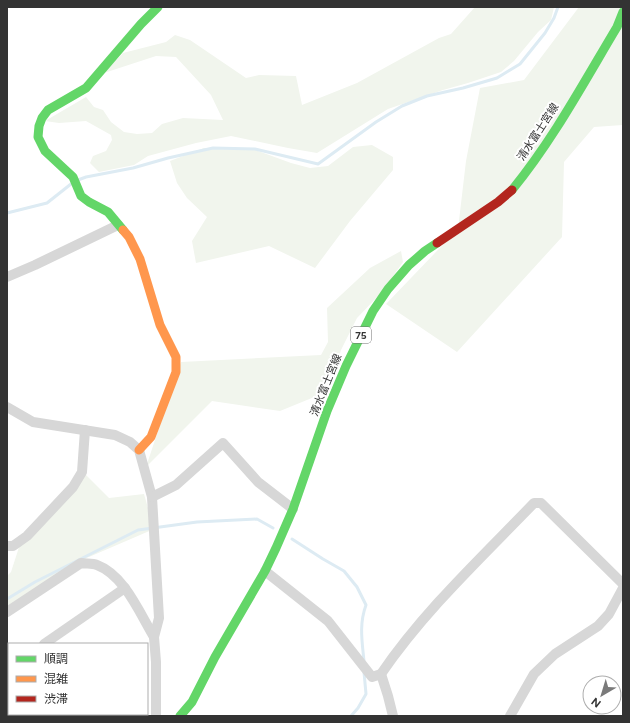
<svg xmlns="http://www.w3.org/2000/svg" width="630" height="723" font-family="Figtree,'Noto Sans JP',sans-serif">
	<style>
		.green { fill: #f1f5ed }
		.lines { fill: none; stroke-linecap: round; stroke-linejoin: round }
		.stream { stroke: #ddebf3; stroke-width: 3 }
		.street { stroke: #d7d7d7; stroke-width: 10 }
		.fast { stroke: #63d668; stroke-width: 9 }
		.slow { stroke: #ff974d; stroke-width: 9 }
		.jam { stroke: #b3261e; stroke-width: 9 }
		.labels { text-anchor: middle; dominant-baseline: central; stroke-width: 4; stroke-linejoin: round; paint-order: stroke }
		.shield { fill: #fff; stroke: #707070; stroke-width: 1 }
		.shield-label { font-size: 10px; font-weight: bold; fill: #333 }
		.street-label { font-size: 11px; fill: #333; stroke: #fff }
	</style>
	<rect width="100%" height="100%" fill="#fff"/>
	<g class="green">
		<path d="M475,7H554L551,20L538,32L514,61L501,72L468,83L443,90L388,109L317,153L288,148L231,136L196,143L148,156L134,165L99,172L90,163L93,156L106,151L112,140L111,135L86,121L59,123L45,121L86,97L94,107L103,110L111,122L124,132L137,134L152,133L162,124L183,118L223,120L211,95L176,57L156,56L104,73L123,53L166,42L175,35L190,40L246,78L259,75L296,76L302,105L357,83L439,38L451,34Z"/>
		<path d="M579,7H623V125L594,127L564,162L562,237L457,352L386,304L458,229L466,161L480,88L524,80Z"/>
		<path d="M372,145L393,157V170L350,221L315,268L269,246L196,263L192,241L207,217L187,198L177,183L170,161L204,148H250L291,163L310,168L328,166L353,147Z"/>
		<path d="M401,251L403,262L381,293L357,318L341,350L329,391L280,411L212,401L146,467L181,362L321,355L328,342L327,308L370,268Z"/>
		<path d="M85,474L109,498L144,494L154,529L82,560L7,611V576L11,572L21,541Z"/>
	</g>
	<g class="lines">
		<g class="stream">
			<path d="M78,180L86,177L133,168L168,158L213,148L255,149L318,164L376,122L402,106L427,96L463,88L497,78L520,64L545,33L554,18L558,7"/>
			<path d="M7,213L47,203L71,184"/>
			<path d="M292,539L323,559L344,571L357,587L366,605C359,624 362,641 364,661"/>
			<path d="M7,599L35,582L138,530L197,522L257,519L273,528"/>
			<path d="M351,716L358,708L366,694L364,672"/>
		</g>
		<g class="street">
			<path d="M7,277L35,265L118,225"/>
			<path d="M7,407L33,422L115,435L130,442L139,450L152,497L159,618L154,637L156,662V716"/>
			<path d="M152,497L176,485L223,443L258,482L293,509"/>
			<path d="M7,546H13L27,536L73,487L82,472L85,430"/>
			<path d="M265,571L328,621L372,677L381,674L388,696L393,716"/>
			<path d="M7,612L81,563C86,564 92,563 97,565C124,575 139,612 154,637"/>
			<path d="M44,644L125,588"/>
			<path d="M7,670L9,669"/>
			<path d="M381,674C424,611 481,558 534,503H541L623,584"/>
			<path d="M510,716L534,674L555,654L598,626L609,614L623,588"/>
		</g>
		<g class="fast">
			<path d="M512,190C553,140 584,82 617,27L623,12"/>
			<path d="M123,230L108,212L89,202L81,196L73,177L45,151L38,137L39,126L42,118L48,110L86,88L141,24L158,7"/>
			<path d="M7,702L9,703"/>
			<path d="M27,714L30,716"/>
			<path d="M180,716L192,702L215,657L265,571L276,548L293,509L327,411L346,366L373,311L388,289L409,265L425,251L437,243"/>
		</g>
		<path class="slow" d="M123,230L129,237L140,259L160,325L176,357V372L151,437L139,450"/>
		<path class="jam" d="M437,243L498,202L512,190"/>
	</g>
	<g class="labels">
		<rect class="shield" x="351" y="327" width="20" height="16" rx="3"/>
		<g class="shield-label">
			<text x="361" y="335">75</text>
		</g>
		<g class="street-label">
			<text transform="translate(538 132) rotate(-57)">清水富士宮線</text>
			<text transform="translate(326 385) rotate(-68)">清水富士宮線</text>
		</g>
	</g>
	<rect width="630" height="723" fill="none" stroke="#333333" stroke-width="16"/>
	<rect x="8" y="643" width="140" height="72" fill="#ffffff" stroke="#adadad"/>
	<rect x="16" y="656" width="20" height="6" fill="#63d668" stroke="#adadad"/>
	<text x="44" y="663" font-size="12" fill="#333333">順調</text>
	<rect x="16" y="676" width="20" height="6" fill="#ff974d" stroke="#adadad"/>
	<text x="44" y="683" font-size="12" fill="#333333">混雑</text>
	<rect x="16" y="696" width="20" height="6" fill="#b3261e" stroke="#adadad"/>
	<text x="44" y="703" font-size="12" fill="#333333">渋滞</text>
	<g transform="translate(602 695) rotate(218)"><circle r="19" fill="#ffffff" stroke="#adadad"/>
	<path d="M0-3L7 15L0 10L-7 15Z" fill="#7a7a7a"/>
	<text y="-6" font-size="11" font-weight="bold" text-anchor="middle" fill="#333333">N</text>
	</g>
</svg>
